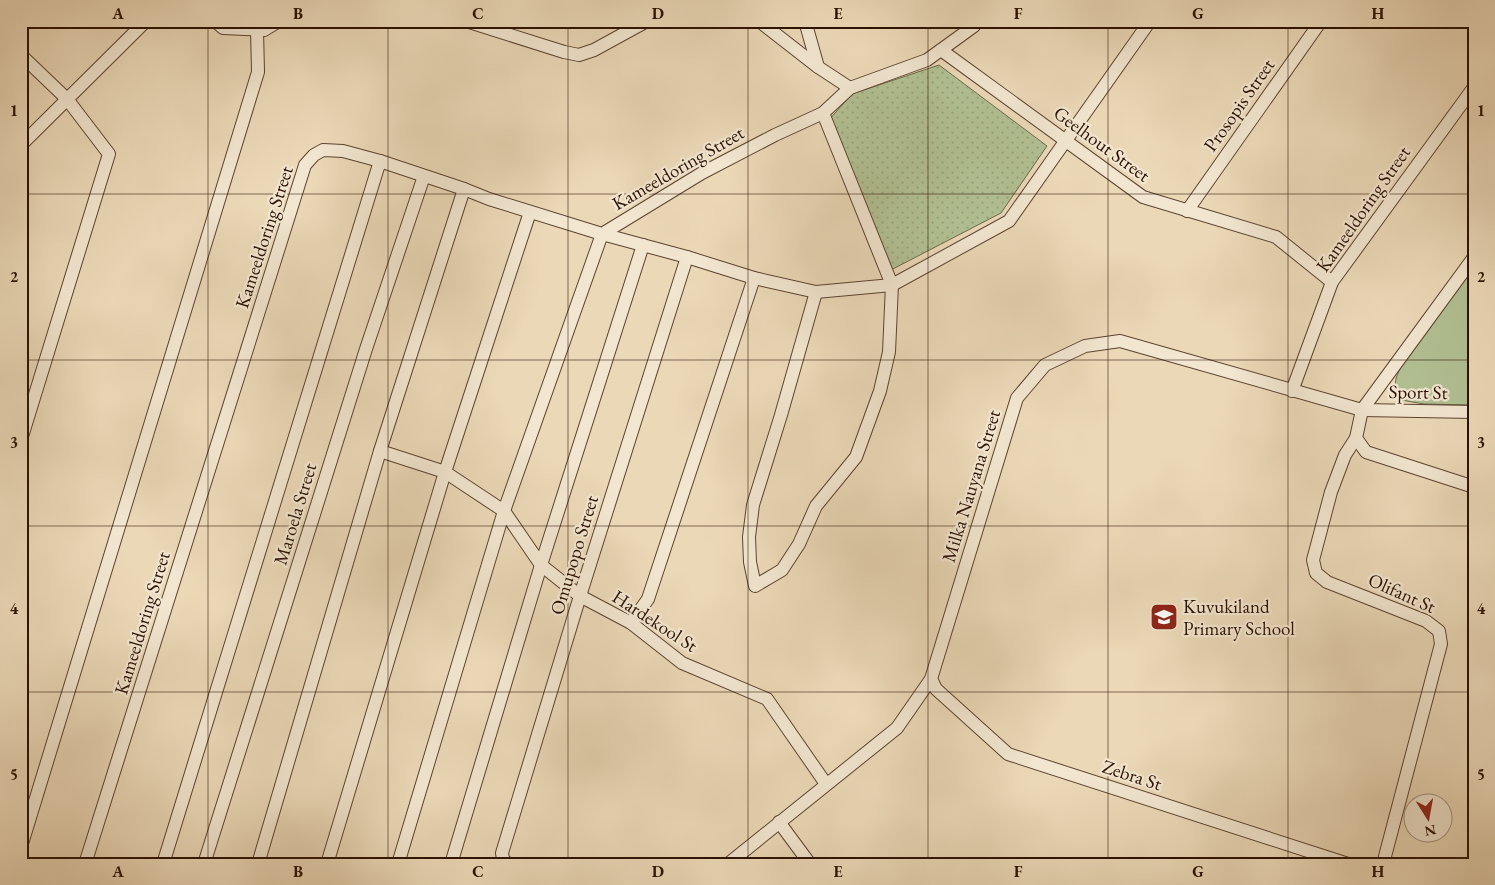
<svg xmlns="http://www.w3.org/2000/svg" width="1495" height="885" font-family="'EB Garamond',serif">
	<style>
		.grass { fill: url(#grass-dots); stroke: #6e684b }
		.park { fill: #b1c093; stroke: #6e684b }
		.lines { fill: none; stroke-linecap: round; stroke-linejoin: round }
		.street-casing { stroke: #5c4330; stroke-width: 14 }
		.street { stroke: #f2e6d0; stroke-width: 12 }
		.grid { fill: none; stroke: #2c1103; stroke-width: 1; stroke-opacity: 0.55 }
		.labels { text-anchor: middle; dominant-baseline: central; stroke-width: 4.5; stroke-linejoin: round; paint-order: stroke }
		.street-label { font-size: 19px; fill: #2c1103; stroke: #f2e6d0 }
		.poi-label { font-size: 19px; fill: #2c1103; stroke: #f2e6d0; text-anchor: start }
		.neatline { fill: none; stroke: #2c1103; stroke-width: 2 }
		.grid-label { font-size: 16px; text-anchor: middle; font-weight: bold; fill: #2c1103 }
	</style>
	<defs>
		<pattern id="grass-dots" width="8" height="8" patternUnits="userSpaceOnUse" patternTransform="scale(1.25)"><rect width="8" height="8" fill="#b1c093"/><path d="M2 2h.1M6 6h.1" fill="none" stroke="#98a47d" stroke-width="1.8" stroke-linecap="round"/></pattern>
	</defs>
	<rect width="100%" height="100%" fill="#ebd8b7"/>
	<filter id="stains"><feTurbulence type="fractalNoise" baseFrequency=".004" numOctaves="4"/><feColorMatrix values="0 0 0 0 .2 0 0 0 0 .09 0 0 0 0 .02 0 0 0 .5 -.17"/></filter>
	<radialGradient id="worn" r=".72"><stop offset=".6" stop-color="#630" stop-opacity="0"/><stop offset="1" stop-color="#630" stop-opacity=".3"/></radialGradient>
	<path class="grass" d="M939,65L1047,146L1001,213L887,272L827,122L852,94Z"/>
	<path class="park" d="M1474,266V405L1424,404L1401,400C1391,383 1396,377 1404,361Z"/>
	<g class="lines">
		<defs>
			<g id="street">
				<path d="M215,21L223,28L264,30L279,21"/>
				<path d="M466,21L564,52L579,55L594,50L647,21"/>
				<path d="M759,21L818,67L850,88"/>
				<path d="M805,21L818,67"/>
				<path d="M941,50L1143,197L1276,237L1332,282"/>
				<path d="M21,55L67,99L109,154L21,440"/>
				<path d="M21,145L146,21"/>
				<path d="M1187,211L1321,21"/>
				<path d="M1474,257L1362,410L1356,438L1366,452L1474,487"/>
				<path d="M816,292L781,415L753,505L749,537L750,562L755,586L782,570L799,544L816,506L856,457L880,391L889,352L892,285L823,113"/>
				<path d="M1292,391L1332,282L1474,87"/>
				<path d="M1356,438L1345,455L1331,492L1313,560L1316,573L1327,582L1426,621L1439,631L1441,644L1383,864"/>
				<path d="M380,451L445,472L504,511L541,565L580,596L631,623L682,663L767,699L826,784"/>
				<path d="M631,623L648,599L754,278"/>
				<path d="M931,679L936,689L1008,754L1348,864"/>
				<path d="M779,822L810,864"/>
				<path d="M21,847L258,72L257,30"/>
				<path d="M85,864L305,165L314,155L323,150L343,151L380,161L464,189L489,199L602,234L702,173L775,135L823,113L850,88L927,60L974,26L977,21"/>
				<path d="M163,864L380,161"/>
				<path d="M204,864L366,349L424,176"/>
				<path d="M258,864L380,451L464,189"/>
				<path d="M327,864L445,472L530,212"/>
				<path d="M398,864L504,511L602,234L687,257L754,278L816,292L892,285L1009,221L1150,21"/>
				<path d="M451,864L541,565L643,245"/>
				<path d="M508,864L503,859L502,853L580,596L687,257"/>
				<path d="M728,864L897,728L931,679L1017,398L1045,365L1085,346L1120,341L1362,410L1474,412"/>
			</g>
		</defs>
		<use href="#street" class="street-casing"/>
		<use href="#street" class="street"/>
	</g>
	<path class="grid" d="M208,21V864M388,21V864M568,21V864M748,21V864M928,21V864M1108,21V864M1288,21V864M21,194H1474M21,360H1474M21,526H1474M21,692H1474"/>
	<defs>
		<symbol id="school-square" viewBox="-11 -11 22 22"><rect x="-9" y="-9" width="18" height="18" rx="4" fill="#8f2418" stroke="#f2e6d0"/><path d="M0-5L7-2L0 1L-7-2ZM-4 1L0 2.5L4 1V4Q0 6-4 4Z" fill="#fff"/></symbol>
	</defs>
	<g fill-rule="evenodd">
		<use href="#school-square" x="1148" y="601" width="32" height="32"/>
	</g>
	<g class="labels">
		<g class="street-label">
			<text transform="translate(1239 105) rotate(-55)">Prosopis Street</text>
			<text transform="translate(1102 144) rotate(36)">Geelhout Street</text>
			<text transform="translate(678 168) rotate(-30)">Kameeldoring Street</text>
			<text transform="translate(1363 209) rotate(-55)">Kameeldoring Street</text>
			<text transform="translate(264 237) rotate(-72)">Kameeldoring Street</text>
			<text transform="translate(1418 392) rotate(1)">Sport St</text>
			<text transform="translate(971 486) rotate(-73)">Milka Nauyana Street</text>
			<text transform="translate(295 514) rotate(-73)">Maroela Street</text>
			<text transform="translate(574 555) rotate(-73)">Omupopo Street</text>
			<text transform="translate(1402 593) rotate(24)">Olifant St</text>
			<text transform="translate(655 621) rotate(33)">Hardekool St</text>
			<text transform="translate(142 623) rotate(-73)">Kameeldoring Street</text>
			<text transform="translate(1132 775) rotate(18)">Zebra St</text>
		</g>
		<g class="poi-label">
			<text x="1183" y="606">Kuvukiland<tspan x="1183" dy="22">Primary School</tspan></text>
		</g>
	</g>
	<rect width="1495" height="885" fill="none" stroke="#ebd8b7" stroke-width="55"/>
	<g transform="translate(1428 818) rotate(169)"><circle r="24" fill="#f2e6d0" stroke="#a3917e"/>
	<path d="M0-4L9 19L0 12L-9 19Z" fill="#8f2418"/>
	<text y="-8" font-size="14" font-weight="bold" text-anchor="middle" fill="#2c1103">N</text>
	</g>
	<rect x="28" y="28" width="1440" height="830" class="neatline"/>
	<g class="grid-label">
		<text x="118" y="19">A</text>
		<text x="298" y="19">B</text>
		<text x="478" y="19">C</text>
		<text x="658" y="19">D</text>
		<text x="838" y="19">E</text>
		<text x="1018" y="19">F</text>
		<text x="1198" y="19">G</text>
		<text x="1378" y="19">H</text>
		<text x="14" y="116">1</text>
		<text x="1481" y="116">1</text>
		<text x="14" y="282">2</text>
		<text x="1481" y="282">2</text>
		<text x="14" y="448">3</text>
		<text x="1481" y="448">3</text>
		<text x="14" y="614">4</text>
		<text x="1481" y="614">4</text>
		<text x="14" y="780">5</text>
		<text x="1481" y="780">5</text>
		<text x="118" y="877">A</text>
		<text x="298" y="877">B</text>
		<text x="478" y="877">C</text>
		<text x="658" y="877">D</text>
		<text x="838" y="877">E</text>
		<text x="1018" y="877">F</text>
		<text x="1198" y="877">G</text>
		<text x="1378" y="877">H</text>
	</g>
	<rect width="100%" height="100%" filter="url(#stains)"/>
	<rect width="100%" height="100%" fill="url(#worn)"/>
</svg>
